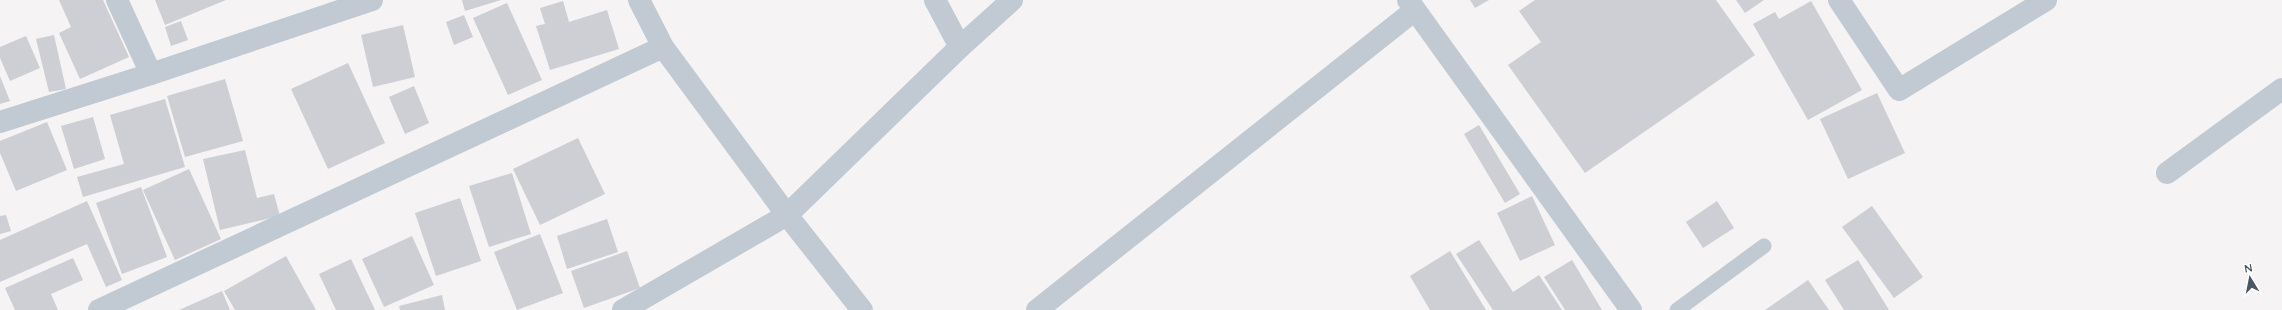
<svg xmlns="http://www.w3.org/2000/svg" width="2282" height="310" font-family="Quicksand,sans-serif">
	<style>
		.building { fill: #cdcfd5 }
		.lines { fill: none; stroke-linecap: round; stroke-linejoin: round }
		.lane { stroke: #c1cad2; stroke-width: 15 }
		.street { stroke: #c1cad2; stroke-width: 22 }
	</style>
	<rect width="100%" height="100%" fill="#f5f3f3"/>
	<g class="building">
		<path d="M59,0H103L129,57L80,79L59,33L71,27Z"/>
		<path d="M155,0H226L165,25Z"/>
		<path d="M462,0H501L465,11Z"/>
		<path d="M1470,0H1489L1475,8Z"/>
		<path d="M1535,0H1716L1755,55L1585,173L1508,65L1541,42L1519,11Z"/>
		<path d="M1736,0H1764L1745,13Z"/>
		<path d="M563,1L569,22L607,10L619,49L550,70L536,26L545,24L540,8Z"/>
		<path d="M1811,1L1862,90L1808,120L1753,24L1775,12L1779,19Z"/>
		<path d="M507,3L542,80L508,95L473,18Z"/>
		<path d="M464,15L473,37L454,45L446,22Z"/>
		<path d="M181,21L188,40L171,46L165,27Z"/>
		<path d="M403,25L415,77L373,87L361,35Z"/>
		<path d="M54,35L66,89L49,92L36,39Z"/>
		<path d="M26,36L40,68L10,81L0,58V47Z"/>
		<path d="M348,63L385,143L328,169L291,89Z"/>
		<path d="M0,76L10,101L0,104Z"/>
		<path d="M225,79L243,141L185,157L167,96Z"/>
		<path d="M414,86L429,123L405,134L389,97Z"/>
		<path d="M1877,93L1905,153L1848,179L1820,119Z"/>
		<path d="M165,99L185,167L83,197L77,177L124,164L110,115Z"/>
		<path d="M93,117L105,159L74,169L61,126Z"/>
		<path d="M47,122L67,170L16,191L0,153V141Z"/>
		<path d="M1479,125L1520,194L1505,203L1464,134Z"/>
		<path d="M578,138L605,194L540,225L513,169Z"/>
		<path d="M245,150L257,198L274,194L280,216L220,230L203,159Z"/>
		<path d="M189,169L221,239L175,260L143,190Z"/>
		<path d="M512,173L531,234L489,247L469,186Z"/>
		<path d="M141,187L167,257L122,274L96,203Z"/>
		<path d="M1532,196L1555,245L1520,261L1497,213Z"/>
		<path d="M460,198L481,261L436,276L415,213Z"/>
		<path d="M87,201L122,280L106,287L87,244L0,282V240Z"/>
		<path d="M1717,201L1734,228L1703,248L1686,222Z"/>
		<path d="M1872,206L1923,277L1894,298L1842,227Z"/>
		<path d="M6,215L11,231L0,234V216Z"/>
		<path d="M607,219L618,252L567,269L557,236Z"/>
		<path d="M540,234L563,293L517,310L494,252Z"/>
		<path d="M412,236L434,285L384,307L362,259Z"/>
		<path d="M1479,240L1513,292L1539,275L1562,310H1493L1456,254Z"/>
		<path d="M627,251L640,288L584,308L571,271Z"/>
		<path d="M1450,251L1486,310H1430L1410,276Z"/>
		<path d="M286,256L316,310H235L224,291Z"/>
		<path d="M73,258L83,280L51,294L58,310H15L5,288Z"/>
		<path d="M351,259L375,310H336L319,274Z"/>
		<path d="M1572,260L1602,310H1565L1544,277Z"/>
		<path d="M1858,260L1889,310H1844L1825,280Z"/>
		<path d="M1808,280L1829,310H1765Z"/>
		<path d="M222,291L230,310H179Z"/>
		<path d="M442,295L445,310H400L399,306Z"/>
	</g>
	<g class="lines">
		<path class="lane" d="M1677,310L1764,246"/>
		<g class="street">
			<path d="M117,0L151,74"/>
			<path d="M935,0L960,47"/>
			<path d="M1408,0L1631,310"/>
			<path d="M1839,0L1899,90L2046,0"/>
			<path d="M0,122L151,74L372,0"/>
			<path d="M2167,173L2282,89"/>
			<path d="M99,310L663,47"/>
			<path d="M623,310L787,215L663,47L639,0"/>
			<path d="M862,310L787,215L960,47L1012,0"/>
			<path d="M1037,310L1415,10"/>
		</g>
	</g>
	<g transform="translate(2250 278) rotate(350)" stroke="#ffffff" stroke-width="3" paint-order="stroke">
	<path d="M0-3L7 15L0 10L-7 15Z" fill="#4a5661"/>
	<text y="-6" font-size="11" font-weight="bold" text-anchor="middle" fill="#4a5661">N</text>
	</g>
</svg>
